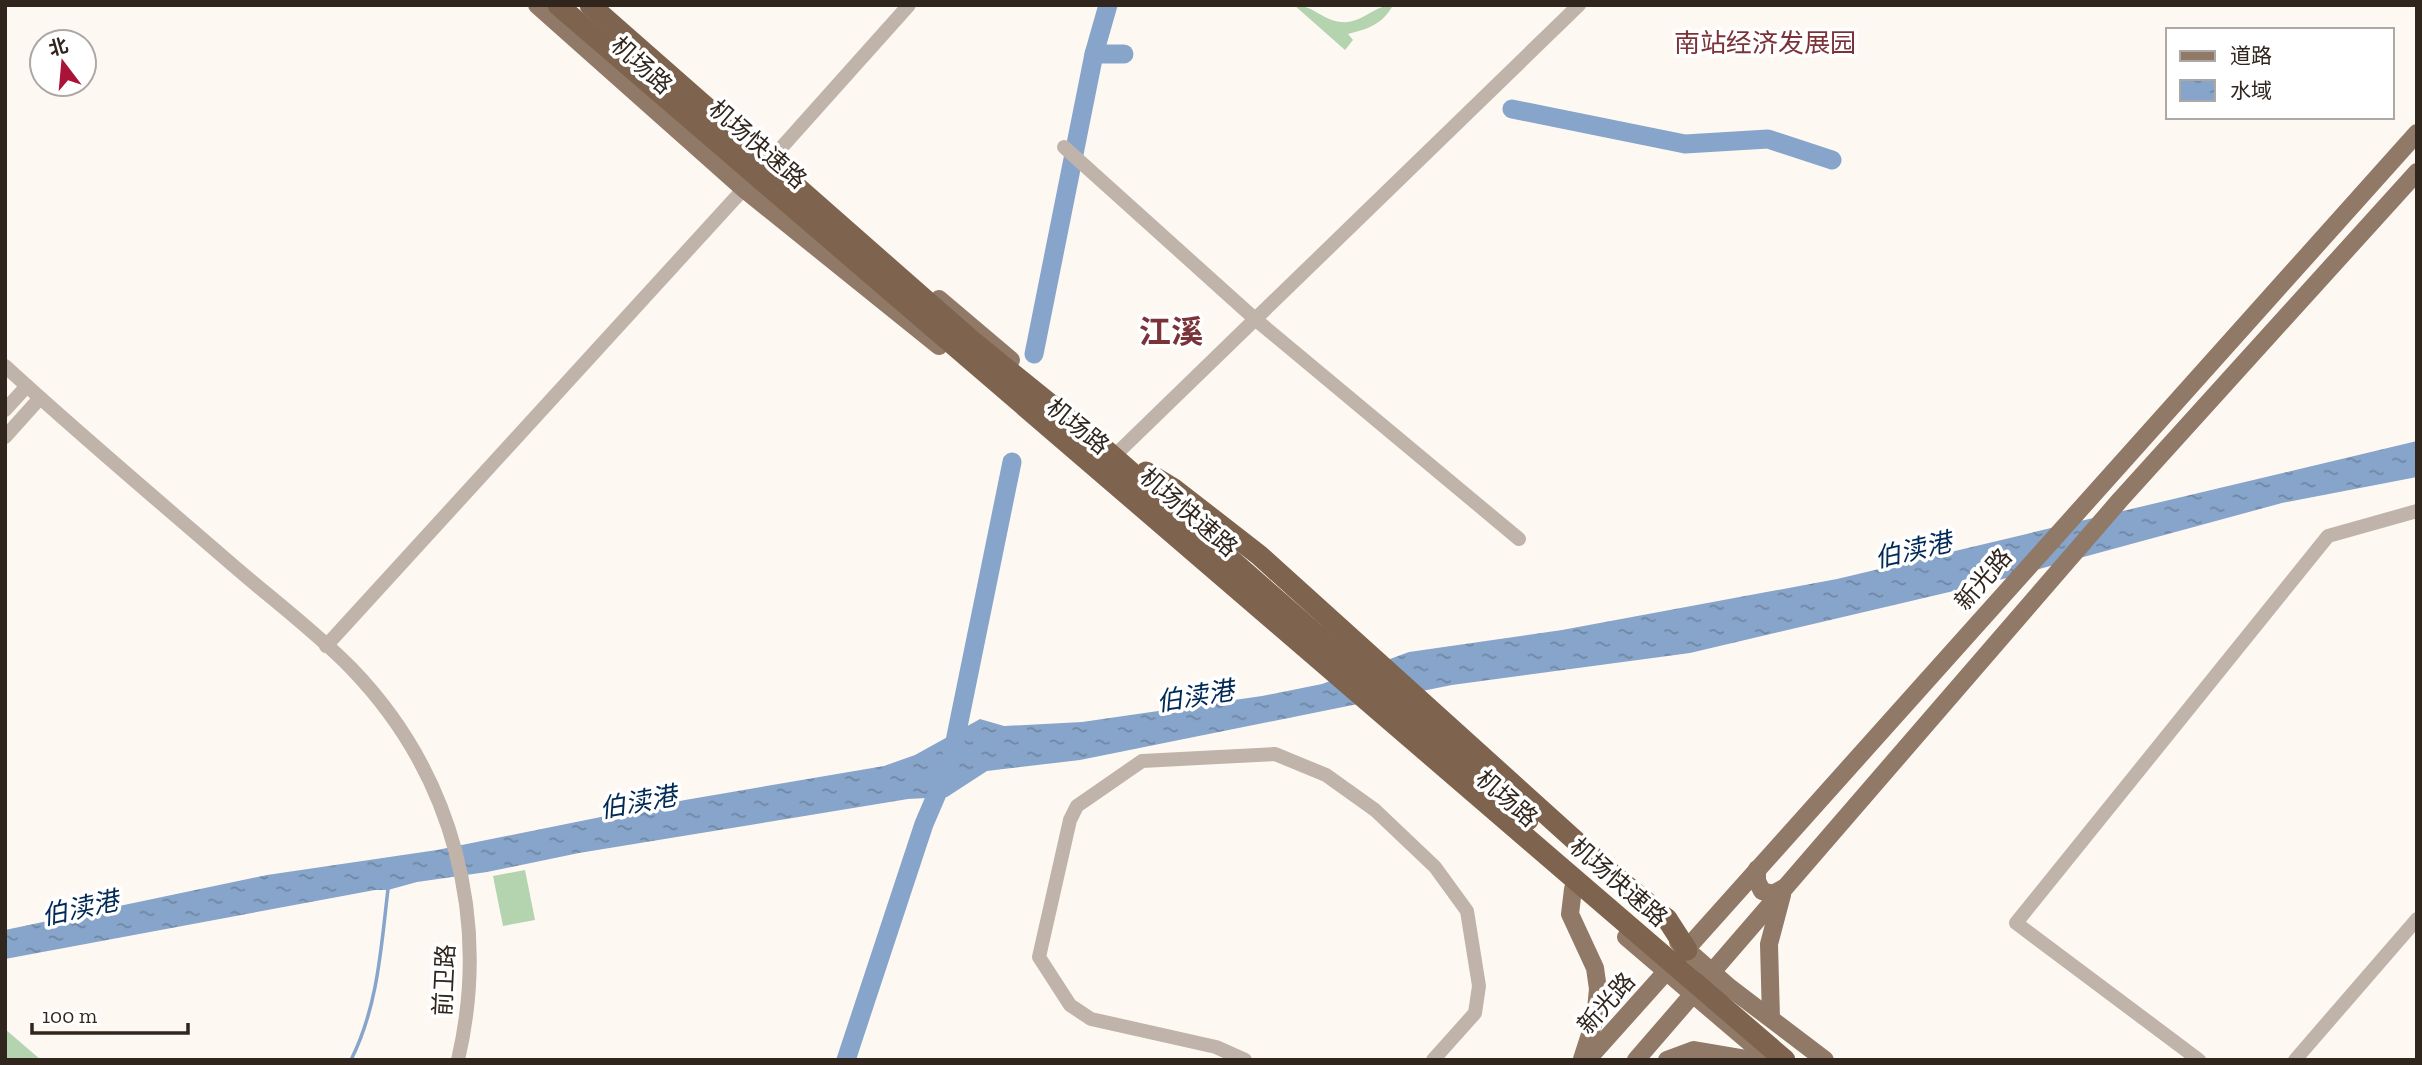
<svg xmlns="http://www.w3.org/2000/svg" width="2422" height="1065" font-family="'Zilla Slab','Noto Sans SC',serif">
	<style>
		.grass { fill: #b3d4ae }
		.water { fill: url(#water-ripples) }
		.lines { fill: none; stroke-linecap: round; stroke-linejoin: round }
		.stream { stroke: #87a5ca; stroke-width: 3.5 }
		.river { stroke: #87a5ca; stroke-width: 19 }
		.minor { stroke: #c0b3a9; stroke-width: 14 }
		.major { stroke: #907966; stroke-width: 18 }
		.highway { stroke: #7e644e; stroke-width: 21 }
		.highway-bridge { stroke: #7e644e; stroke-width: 21 }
		.labels { text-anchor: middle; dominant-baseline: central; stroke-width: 7; stroke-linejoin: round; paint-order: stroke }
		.street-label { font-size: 24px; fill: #31261d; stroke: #fff }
		.neighbourhood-label { font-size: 26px; fill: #7b333a; stroke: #fff }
		.water-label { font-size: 26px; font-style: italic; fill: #002956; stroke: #fff }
		.district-label { font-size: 32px; font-weight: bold; fill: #7b333a; stroke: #fff }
	</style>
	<defs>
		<pattern id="water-ripples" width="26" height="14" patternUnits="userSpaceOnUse" patternTransform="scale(1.75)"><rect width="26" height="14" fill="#87a5ca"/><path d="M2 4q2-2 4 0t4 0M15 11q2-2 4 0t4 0" fill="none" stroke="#6f86a3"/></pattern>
	</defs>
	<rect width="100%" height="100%" fill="#fef8f3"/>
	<g class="grass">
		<path d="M1294,5C1313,5 1322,20 1341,22C1362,24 1374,5 1393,5C1383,24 1368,29 1348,34L1353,40L1345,50Z"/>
		<path d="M525,870L535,920L503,926L493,876Z"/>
		<path d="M5,1029L41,1060H5Z"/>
	</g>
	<path class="water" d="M2417,441V477L2282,503L1992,582L1690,653L1452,685L1080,760L987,771L947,797L908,799L579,853L487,872L417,882L388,890H375L5,959V930L267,875L437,850L685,800L884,766L915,755L980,719L1004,726L1082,722L1262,696L1322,684L1409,652L1562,630L1837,579Z"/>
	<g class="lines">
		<path class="stream" d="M351,1060C378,1006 381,948 388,889"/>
		<g class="river">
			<path d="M1094,54H1124"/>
			<path d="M1512,109L1685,144L1768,139L1832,160"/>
			<path d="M1034,354L1094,54L1108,5"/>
			<path d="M846,1060L924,824L951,761L1012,462"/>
		</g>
		<g class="minor">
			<path d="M1064,147L1255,319L1519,539"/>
			<path d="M764,167L909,5"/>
			<path d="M5,366C78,433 154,497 228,561C269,597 314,630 352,669C453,774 491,918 458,1060"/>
			<path d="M5,410L27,386"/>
			<path d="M5,437L40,398"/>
			<path d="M1108,462L1579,5"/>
			<path d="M326,646L750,182"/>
			<path d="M1245,1060L1216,1047L1091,1019L1070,1005L1039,957L1070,820L1077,806L1142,761L1275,754L1326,775L1375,810L1435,867L1467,911L1479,986L1475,1013L1433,1060"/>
			<path d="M2199,1060L2016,923L2328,536L2417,511"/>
			<path d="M2295,1060L2417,919"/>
		</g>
		<g class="major">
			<path d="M537,5L744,189L939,346"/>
			<path d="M939,299L1011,360"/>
			<path d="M1757,869V881L1762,891L1773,894L1784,888"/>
			<path d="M1573,889L1570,914L1595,968L1598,989L1595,1019L1582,1059"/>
			<path d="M1626,937L1762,1053"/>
			<path d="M1678,942L1729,987L1825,1060"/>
			<path d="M1771,1018L1769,944L1782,895"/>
			<path d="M1587,1060L2417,133"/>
			<path d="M1636,1060L2120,500L2417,172"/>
			<path d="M1667,1060L1694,1050L1753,1060"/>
		</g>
		<path class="highway" d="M1667,919L1687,950"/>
		<g class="highway-bridge">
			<path d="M558,5L1785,1060"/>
			<path d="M590,5L972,341L1092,438L1528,820"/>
			<path d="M1146,472L1174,489L1259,555L1610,872L1667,919"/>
		</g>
	</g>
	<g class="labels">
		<g class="street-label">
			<text transform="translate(642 65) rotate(42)">机场路</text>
			<text transform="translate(758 144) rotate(41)">机场快速路</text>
			<text transform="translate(1078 426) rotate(39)">机场路</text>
			<text transform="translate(1189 512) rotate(41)">机场快速路</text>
			<text transform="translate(1983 579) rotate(-49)">新光路</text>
			<text transform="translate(1507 798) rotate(41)">机场路</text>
			<text transform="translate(1619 882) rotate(41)">机场快速路</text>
			<text transform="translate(444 980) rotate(-87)">前卫路</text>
			<text transform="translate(1606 1003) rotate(-48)">新光路</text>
		</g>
		<g class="neighbourhood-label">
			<text x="1765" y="43">南站经济发展园</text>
		</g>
		<g class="water-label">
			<text transform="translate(1913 550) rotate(-13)">伯渎港</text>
			<text transform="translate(1195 696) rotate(-9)">伯渎港</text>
			<text transform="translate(638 802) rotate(-10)">伯渎港</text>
			<text transform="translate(80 908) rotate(-12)">伯渎港</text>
		</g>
		<g class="district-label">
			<text x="1171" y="332">江溪</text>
		</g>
	</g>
	<rect width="2422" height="1065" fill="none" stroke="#31261d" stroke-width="14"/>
	<rect x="2166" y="28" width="228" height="91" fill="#ffffff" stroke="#ada8a5" stroke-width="2"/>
	<rect x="2180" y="51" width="35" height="10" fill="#907966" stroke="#ada8a5" stroke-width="2"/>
	<text x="2230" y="63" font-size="21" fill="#31261d">道路</text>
	<rect x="2180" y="80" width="35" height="21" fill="url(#water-ripples)" stroke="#ada8a5" stroke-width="2"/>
	<text x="2230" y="98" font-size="21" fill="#31261d">水域</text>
	<g transform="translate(63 63) rotate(344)"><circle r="33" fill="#ffffff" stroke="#ada8a5" stroke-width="2"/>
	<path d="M0-5L12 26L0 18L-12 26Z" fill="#a91337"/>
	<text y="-10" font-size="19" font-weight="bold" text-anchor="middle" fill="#31261d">北</text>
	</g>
	<path d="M32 1023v10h156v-10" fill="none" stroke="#31261d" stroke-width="3.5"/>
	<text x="42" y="1023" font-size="21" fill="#31261d" stroke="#ffffff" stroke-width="5" paint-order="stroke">100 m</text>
</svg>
